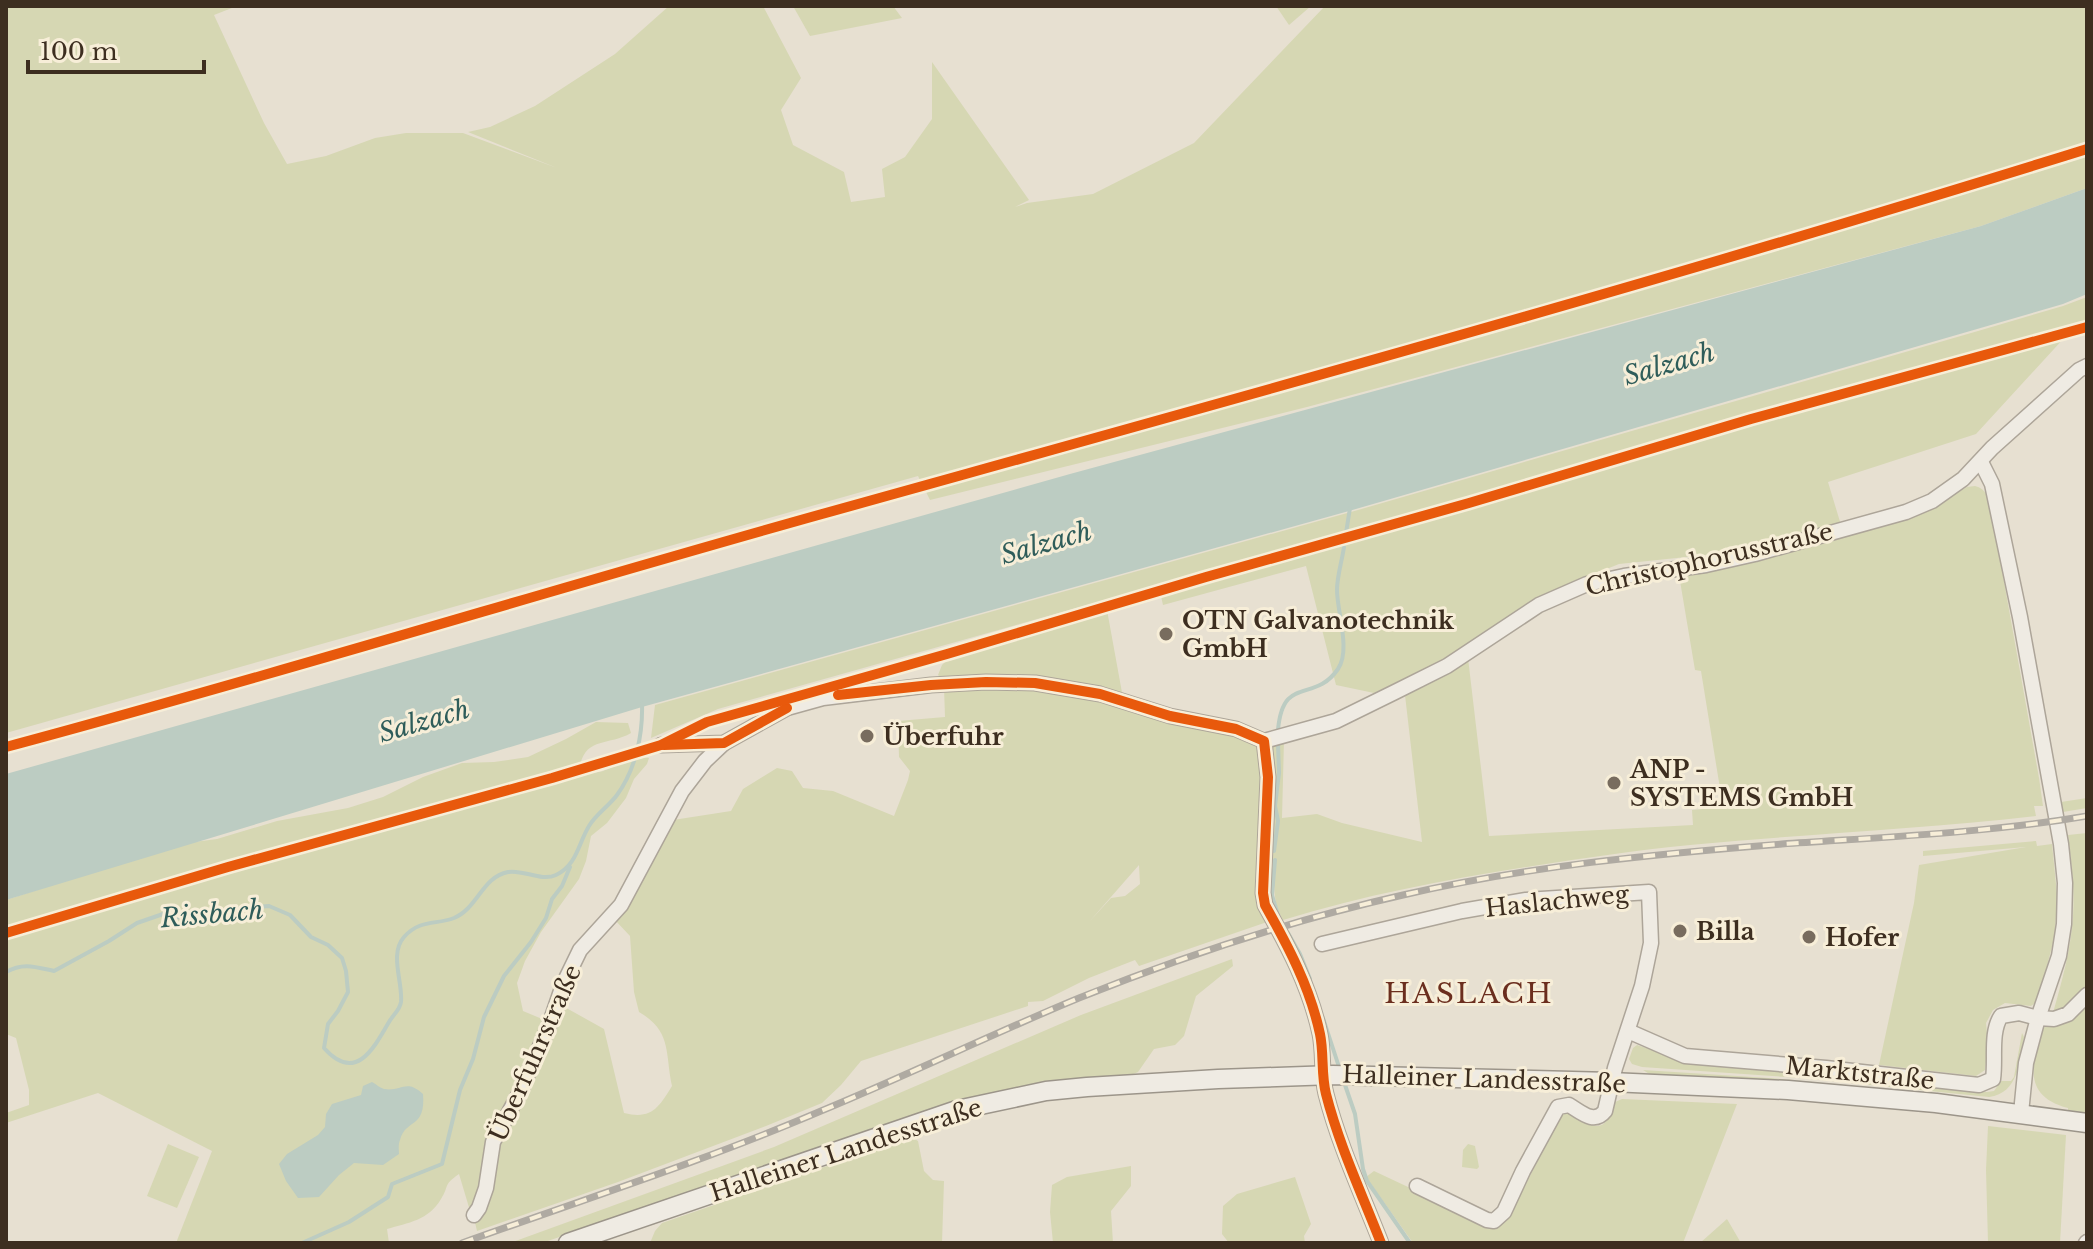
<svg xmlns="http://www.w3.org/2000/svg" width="2093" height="1249" font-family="'Libre Baskerville',serif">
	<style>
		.green { fill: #d6d7b3; fill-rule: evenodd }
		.water { fill: #bcccc2 }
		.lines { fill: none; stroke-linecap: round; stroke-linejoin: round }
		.stream { stroke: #bcccc2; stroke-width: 4 }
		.minor-casing { stroke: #ada599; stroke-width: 17 }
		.secondary-casing { stroke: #9c958a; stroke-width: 21 }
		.minor { stroke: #efebe3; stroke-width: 14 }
		.secondary { stroke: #efebe3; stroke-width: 18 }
		.rail-casing { stroke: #afaaa2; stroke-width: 7 }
		.rail { stroke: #f7eed8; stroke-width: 4; stroke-dasharray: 12; stroke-linecap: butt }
		.cycleway-casing { stroke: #f7eed8; stroke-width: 15 }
		.cycleway { stroke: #e8590c; stroke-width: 10 }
		.poi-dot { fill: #786c5e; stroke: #f7eed8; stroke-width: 3 }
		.labels { text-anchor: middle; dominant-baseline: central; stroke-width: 6; stroke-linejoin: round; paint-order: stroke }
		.street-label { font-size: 24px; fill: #3d2e20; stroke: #f7eed8 }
		.poi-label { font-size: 24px; font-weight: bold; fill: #3d2e20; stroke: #f7eed8; text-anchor: start }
		.water-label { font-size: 26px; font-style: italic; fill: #2f5d5a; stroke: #f7eed8 }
		.quarter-label { font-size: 28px; letter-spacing: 2px; fill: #6b2e1e; stroke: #f7eed8 }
	</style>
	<rect width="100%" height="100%" fill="#e7e0d1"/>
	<g class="green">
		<path d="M6,6H237L214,15L264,123L287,164L326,156L375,138L406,133H463L557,168L468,132L490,127L535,106L615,54L669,6H763L801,78L781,110L793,145L844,172L851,202L885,197L882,169L905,157L932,119V62L1029,200L1015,207L1027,203L1093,194L1194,143L1325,6H2087V188L1981,226L1307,407L930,500L918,476L6,733Z"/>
		<path d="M793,6H893L902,18L810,36Z"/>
		<path d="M1276,6H1311L1289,25Z"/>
		<path d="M2087,297V320L2064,327L2065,337L1976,434L1828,482L1841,525L1715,554L1619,564L1535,598L1444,660L1374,693L1336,685L1306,566L1163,605L1161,596L1303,557L1300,545L718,709L651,738L655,705L1358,510L1978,331L2063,306Z"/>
		<path d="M1975,486C1993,490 1992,515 1995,531L2039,778L2043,806H2034L2036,816C1921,829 1805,834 1690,845C1637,850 1585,858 1533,866C1448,879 1365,895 1283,920C1269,895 1278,879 1270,854L1273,745L1284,740L1282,818L1317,814L1342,823L1422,842L1405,695L1468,658L1489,836L1693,825L1692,810L1723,807L1701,671L1695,670L1679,575L1845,537L1923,513L1967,487Z"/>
		<path d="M1107,610L1123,698L941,678L938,675L942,665L951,656Z"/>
		<path d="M944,687L1057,690L1237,735L1255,743L1259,749L1270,921L1139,966L1135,960L1089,978L1043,1001L1028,1002V1006L861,1061L841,1085L822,1103L766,1126L618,1182L477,1231L474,1218L495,1143L561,1005L604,1029L624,1113C652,1120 659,1107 672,1086C665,1053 672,1031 639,1012L634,992L630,936L614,919L673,820L731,811L743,789L777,768L792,771L803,788L833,791L894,816L908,780L910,771L899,757L898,721L945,717ZM1139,865L1140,884L1125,896L1111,898L1089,922Z"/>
		<path d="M596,722L628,723L631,733C607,747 582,735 579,774C586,773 593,773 599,772C618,768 626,753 649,758L647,764L634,779L626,798L607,823L591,836L586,861L579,879L541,932L525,961L517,983L523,1011L547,1021C518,1084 501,1152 471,1214L459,1174C442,1186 450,1185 441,1199C429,1220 408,1223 387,1229L389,1243H176L212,1151L98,1093L6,1123V1113L29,1105V1090L16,1038L6,1034V900L179,844L217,839L277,821L348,808L383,797L423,777L462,763L494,762L528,757L566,739Z"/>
		<path d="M2087,798V808L2063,812L2061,802Z"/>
		<path d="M2087,833V991L2067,1011L2053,1013C2062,981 2071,949 2073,916C2075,889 2071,861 2068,835Z"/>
		<path d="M2036,841L2037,846L2052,844L2057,894L2055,935L2038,1001L2031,1006L2005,1003L1993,1010L1986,1023L1988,1044L1985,1070L1976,1076L1879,1065L1914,903L1919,865L2026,847L1923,856V851Z"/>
		<path d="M1232,959L1233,966L1196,996L1184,1036L1175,1045L1154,1049L1138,1072L1129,1076L1087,1079L693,1191L542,1243H510L774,1147L1081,1015Z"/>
		<path d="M2087,1000V1113L2068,1110V1108C2022,1096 2032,1064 2042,1029Z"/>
		<path d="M2022,1033L2024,1037C2019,1062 2019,1093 1989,1097L1801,1078L1642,1067L1632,1064L1629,1059L1633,1048L1637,1045L1691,1063L1987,1092L1994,1091L2001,1081H2011L2014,1077Z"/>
		<path d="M1643,1070L1782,1079L1914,1092L1651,1075Z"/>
		<path d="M1622,1099L1737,1104L1683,1243H1413L1366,1177L1374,1171L1491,1226L1509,1218L1560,1116L1567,1113C1594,1126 1604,1138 1615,1102Z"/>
		<path d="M1988,1126L2066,1135L2060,1243H1988L1986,1170Z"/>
		<path d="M911,1137L918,1141L924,1171L933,1180L944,1181L942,1243H650L655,1231L662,1223Z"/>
		<path d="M168,1144L199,1157L177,1208L147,1196Z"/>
		<path d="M1468,1144L1475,1146L1479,1167L1477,1169L1462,1167L1463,1150Z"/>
		<path d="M1131,1166V1186L1111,1211L1113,1243H1053L1050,1212L1052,1185L1067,1177Z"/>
		<path d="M1295,1177L1311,1224L1304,1236L1305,1243H1229L1222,1234L1223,1206L1237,1194Z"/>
		<path d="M1727,1219L1741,1243H1700Z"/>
	</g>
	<g class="water">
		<path d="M2087,188V294L2063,304L1349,511L642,707L6,900V774L1070,474L1981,226Z"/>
		<path d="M372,1082C376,1084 380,1088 384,1089C401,1092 406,1078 423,1094C426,1129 406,1118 400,1140C398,1145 399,1149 399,1154L383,1165L354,1163L339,1175L319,1197L298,1198L286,1181L279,1164L287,1154L318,1135L325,1127L326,1114L332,1104L361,1095L363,1086Z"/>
	</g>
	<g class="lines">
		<g class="stream">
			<path d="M1346,533L1350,508"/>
			<path d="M1278,730C1283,674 1314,704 1338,669C1351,650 1337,612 1337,590C1337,576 1342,561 1344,547"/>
			<path d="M1274,851L1278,821L1275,806L1279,773L1278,744"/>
			<path d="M1275,860L1272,895L1278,915"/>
			<path d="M1288,933L1300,954L1310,979"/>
			<path d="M6,972C23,962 36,967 54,971L109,941L137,923L163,914L182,918L208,916L230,909L269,906L290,915L311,937L328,945L342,958L346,971L348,992L338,1011L328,1024L324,1048C355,1083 373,1050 389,1022C393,1015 400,1010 401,1002C403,982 389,954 404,937C420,919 436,925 454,918C478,908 482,877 508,872C523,869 541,882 556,875C577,865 578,844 589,826C596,814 609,806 617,795C636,769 643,734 642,703"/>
			<path d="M1323,1018L1340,1070"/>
			<path d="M1344,1082L1355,1114L1363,1169L1367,1181L1410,1243"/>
			<path d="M302,1243L349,1222L388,1197L392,1184L442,1164L460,1090L473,1059L484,1017L504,976L531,942L546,918L552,899L562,886L570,867"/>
		</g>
		<defs>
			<g id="minor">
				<path d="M1981,462L1992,484L2020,617L2061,844L2065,883L2064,924L2059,956L2038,1018L2026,1063L2021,1113"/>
				<path d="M1264,741L1336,721L1395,692L1447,666L1539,605L1587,584L1624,576L1706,565L1755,554L1906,512L1932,501L1963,479L1992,448L2079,370L2087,366"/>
				<path d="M1264,741L1268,777L1263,893L1265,905C1288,946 1310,987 1320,1034C1324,1053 1321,1075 1326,1094C1339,1145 1362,1194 1381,1243"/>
				<path d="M661,745L724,743L787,708L823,698L931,685L986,682L1035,683L1100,694L1170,716L1236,729L1264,741"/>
				<path d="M1322,944L1462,911L1526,900L1649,892L1651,943L1642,986L1615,1068L1605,1111C1594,1125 1581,1112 1569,1105L1558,1107L1523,1171L1504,1212L1494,1221L1487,1220L1417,1186"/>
				<path d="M1628,1031L1685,1056L1826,1068L1979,1085L1993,1079C1996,1059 1990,1033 2001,1016L2019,1013L2038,1018L2054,1019L2068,1014L2087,995"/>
				<path d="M474,1215L479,1208L486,1188L493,1142L519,1094L549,1026L563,985L580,950L621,905L682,791L705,761L724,743"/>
				<path d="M2086,1243L2087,1242"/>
			</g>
			<path id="secondary" d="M568,1243L957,1110L1046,1091L1087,1087L1218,1079L1333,1075L1611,1082L1788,1090L1936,1103L2087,1123"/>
		</defs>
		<use href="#minor" class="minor-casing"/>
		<use href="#secondary" class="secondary-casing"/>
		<use href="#minor" class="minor"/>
		<use href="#secondary" class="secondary"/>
		<defs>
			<path id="rail" d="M462,1243C582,1200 704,1161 821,1111C908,1075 992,1034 1079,998C1184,956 1292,920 1403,895C1528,866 1654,854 1782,844C1884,837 1986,833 2087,816"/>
		</defs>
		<use href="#rail" class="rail-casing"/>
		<use href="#rail" class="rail"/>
		<defs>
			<g id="cycleway">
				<path d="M838,695L931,685L986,682L1035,683L1100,694L1170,716L1236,729L1264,741L1268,777L1263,893L1265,905C1288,946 1310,987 1320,1034C1324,1053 1321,1075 1326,1094C1339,1145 1362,1194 1381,1243"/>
				<path d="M664,745L724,743L787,708"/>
				<path d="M6,747C279,674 550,590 822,514C1245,396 1668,280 2087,149"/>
				<path d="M6,933L228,867L552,778L661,745L707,722L947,654L1206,577L1469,503L1751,419L2087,327"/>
			</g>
		</defs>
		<use href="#cycleway" class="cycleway-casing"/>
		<use href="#cycleway" class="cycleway"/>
	</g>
	<g class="poi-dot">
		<circle cx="1166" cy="634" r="8"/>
		<circle cx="867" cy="736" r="8"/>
		<circle cx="1614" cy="783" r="8"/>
		<circle cx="1680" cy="931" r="8"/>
		<circle cx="1809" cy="937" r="8"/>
	</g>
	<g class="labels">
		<g class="street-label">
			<text transform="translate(1709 559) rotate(-13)">Christophorusstraße</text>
			<text transform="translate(1557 901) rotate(-6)">Haslachweg</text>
			<text transform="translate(535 1053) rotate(-66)">Überfuhrstraße</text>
			<text transform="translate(1860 1073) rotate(6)">Marktstraße</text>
			<text transform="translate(1484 1079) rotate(2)">Halleiner Landesstraße</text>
			<text transform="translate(846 1150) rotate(-18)">Halleiner Landesstraße</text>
		</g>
		<g class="poi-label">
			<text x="1182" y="620">OTN Galvanotechnik<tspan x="1182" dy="28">GmbH</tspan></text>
			<text x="883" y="736">Überfuhr</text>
			<text x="1630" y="769">ANP -<tspan x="1630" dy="28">SYSTEMS GmbH</tspan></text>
			<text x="1696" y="931">Billa</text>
			<text x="1825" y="937">Hofer</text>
		</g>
		<g class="water-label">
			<text transform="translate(1669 364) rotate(-16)">Salzach</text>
			<text transform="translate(1046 543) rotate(-16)">Salzach</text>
			<text transform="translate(424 721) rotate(-16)">Salzach</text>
			<text transform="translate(212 914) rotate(-5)">Rissbach</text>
		</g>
		<g class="quarter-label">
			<text x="1469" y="993">HASLACH</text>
		</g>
	</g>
	<rect width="2093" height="1249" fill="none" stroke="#3d2e20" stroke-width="16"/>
	<path d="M28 60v12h176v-12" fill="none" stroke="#3d2e20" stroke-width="4"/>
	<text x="40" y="60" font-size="24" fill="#3d2e20" stroke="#f7eed8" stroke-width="6" paint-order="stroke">100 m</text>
</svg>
